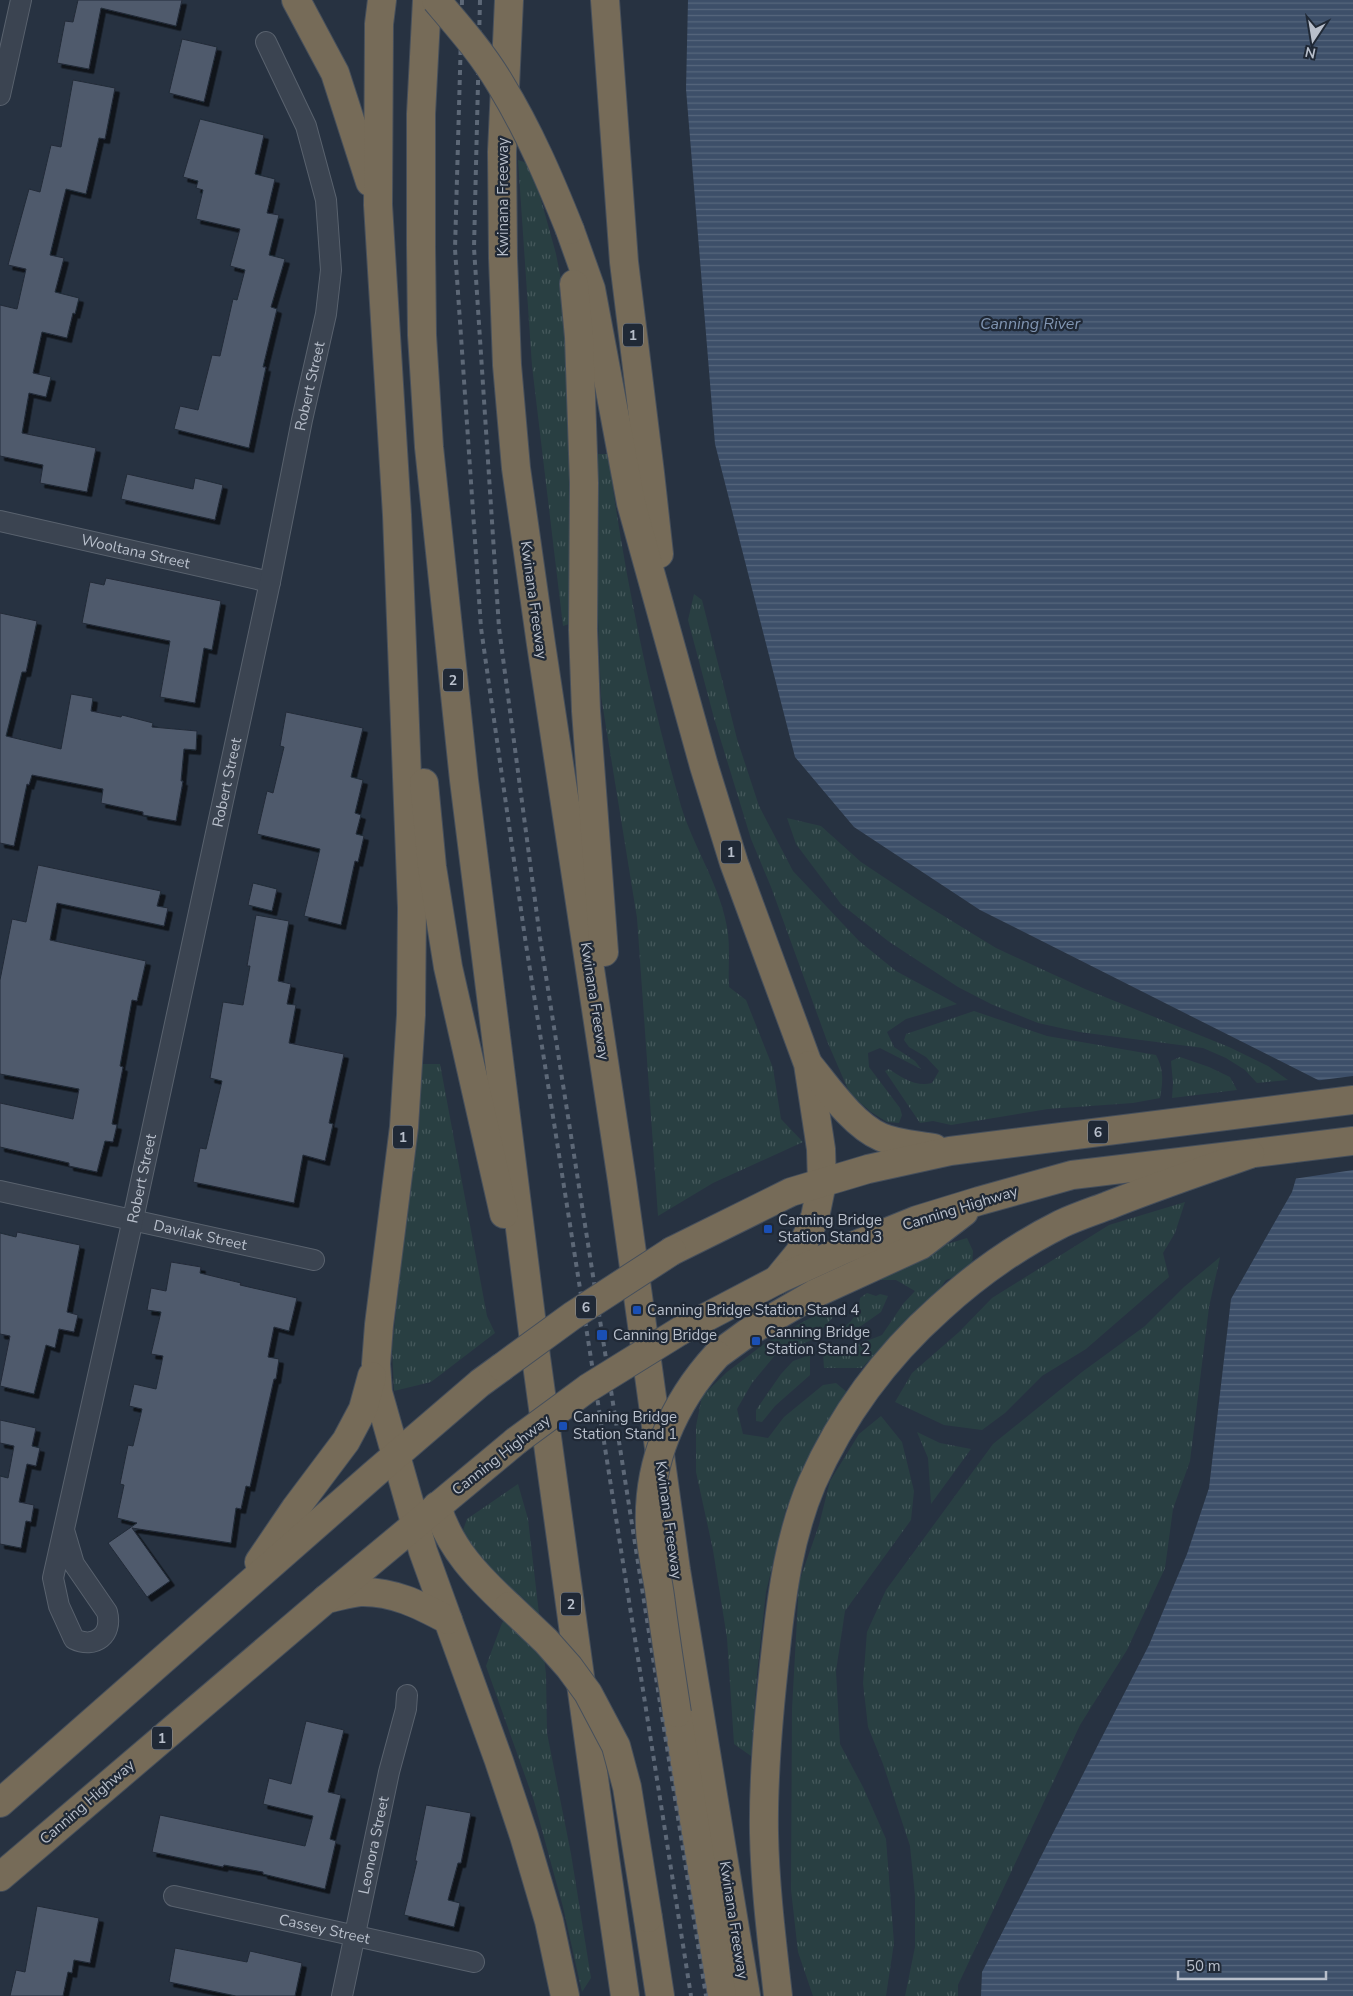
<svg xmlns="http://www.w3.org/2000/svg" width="1353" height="1996" font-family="'Nunito Sans',sans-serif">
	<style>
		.grass { fill: url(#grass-tufts) }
		.water { fill: url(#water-rules) }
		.pier { fill: #273241 }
		.building { fill: #505a6c; stroke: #222b38; filter: url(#shadow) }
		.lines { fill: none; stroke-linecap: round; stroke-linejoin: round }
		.minor-casing { stroke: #59626e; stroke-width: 22 }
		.highway-casing { stroke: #464f5b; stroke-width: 30 }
		.minor { stroke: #3b4451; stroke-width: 20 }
		.highway { stroke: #766b58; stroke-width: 28 }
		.rail { stroke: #5d6877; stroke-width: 4; stroke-dasharray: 5 5; stroke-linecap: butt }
		.highway-bridge-casing { stroke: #464f5b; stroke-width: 30; stroke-linecap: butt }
		.highway-bridge { stroke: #766b58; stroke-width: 28 }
		.transit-dot { fill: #1a4fb4; stroke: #202936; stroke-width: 2 }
		.labels { text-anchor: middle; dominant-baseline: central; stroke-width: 4.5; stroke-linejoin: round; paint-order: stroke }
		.shield { fill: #202936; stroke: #8a929e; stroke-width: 1 }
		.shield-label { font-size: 14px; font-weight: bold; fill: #b8bfcb }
		.street-label { font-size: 15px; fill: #b8bfcb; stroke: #202936 }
		.poi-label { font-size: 15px; fill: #b8bfcb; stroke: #202936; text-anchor: start }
		.water-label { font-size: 16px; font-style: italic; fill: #8095b2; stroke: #202936 }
	</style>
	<defs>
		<pattern id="grass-tufts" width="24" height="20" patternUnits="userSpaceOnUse" patternTransform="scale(1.25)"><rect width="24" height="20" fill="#293f42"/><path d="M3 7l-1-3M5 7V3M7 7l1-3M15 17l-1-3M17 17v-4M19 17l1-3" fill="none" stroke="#46595c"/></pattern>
		<pattern id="water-rules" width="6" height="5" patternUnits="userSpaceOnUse" patternTransform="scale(1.25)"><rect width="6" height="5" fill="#3d4f69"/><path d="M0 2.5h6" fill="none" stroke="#57677d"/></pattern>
		<filter id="shadow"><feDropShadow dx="4.5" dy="4.5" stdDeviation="0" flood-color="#0009"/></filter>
	</defs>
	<rect width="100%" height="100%" fill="#273241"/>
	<g class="grass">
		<path d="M518,160L527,163L540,196L556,254L569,320L575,622L563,626L532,366Z"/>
		<path d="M597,454H608C624,572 648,691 681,806C694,849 722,888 728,933C730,951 728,969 729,987L746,1000L773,1068L781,1119L803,1142L713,1183L658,1216L637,918L601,696L597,592L599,525Z"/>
		<path d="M694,594L702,600L737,739L759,806L793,871L859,941L896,971L957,1004L906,1019L887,1032L894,1047L915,1061L921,1069L880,1048L868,1053L869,1067L900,1108L902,1115L899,1123L887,1122L871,1112L850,1094L827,1041L771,887L751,839L714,718L688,620Z"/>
		<path d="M787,818L821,826L861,862L921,902L996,948L1085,989L1229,1047L1268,1066L1288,1080L1257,1083L1245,1070L1226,1058L1203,1048L1079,1032L1038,1023L991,1004L958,987L888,941L841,904L796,844Z"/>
		<path d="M974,1011L1047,1036L1156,1055C1164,1070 1163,1082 1160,1098L1133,1103L1048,1109L951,1125L933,1121L920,1123L885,1071L889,1069C902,1078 916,1087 932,1083L939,1071L926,1057L909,1047L904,1040L906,1034Z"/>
		<path d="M1180,1057L1209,1067L1230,1077L1237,1090L1172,1098L1173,1083L1171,1061Z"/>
		<path d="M420,1064H440L487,1316L495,1333L431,1382L394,1391L392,1349L404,1238L420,1118Z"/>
		<path d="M1185,1202L1175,1233L1163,1253L1169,1277L1086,1349L1042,1376L1005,1413L982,1430L944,1425L895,1402L912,1373L959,1332L992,1298L1109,1225Z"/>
		<path d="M967,1238L973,1251L972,1266L960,1275L946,1280L934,1297L887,1341L862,1368H824L823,1354L851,1347L882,1335L903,1304L915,1291L896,1280H862L940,1246Z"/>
		<path d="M1220,1257L1209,1307L1190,1461L1173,1509L1165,1568L1127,1650L1080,1725L958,1985V1996H905L915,1947V1896L910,1846L883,1764L868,1727L863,1683L867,1632L886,1590L993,1444L1082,1372L1145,1326L1184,1287Z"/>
		<path d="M867,1293L876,1296L880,1294L888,1296L881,1312L861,1326L837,1340L832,1335C849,1324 858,1319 860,1298Z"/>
		<path d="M841,1305L836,1314L812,1340L776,1354L752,1383L737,1409L743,1434L768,1438L784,1417L823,1385L836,1383L848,1393L812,1453L786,1509L766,1592L757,1674L751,1756L734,1744L727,1638L713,1550L696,1472V1426L702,1396L727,1372L764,1344L824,1310Z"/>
		<path d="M810,1355V1375L775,1406L762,1422L756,1421V1410L781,1374L793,1361Z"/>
		<path d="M881,1416L902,1442L914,1491L911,1520L845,1611L836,1671L840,1744L863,1787L886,1839L894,1943L886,1996H813L798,1952L791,1890L792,1709L799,1582L819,1525L830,1481L859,1434Z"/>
		<path d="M917,1432L940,1443L971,1449L931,1504L928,1458Z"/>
		<path d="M518,1484L528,1519L546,1674L547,1733L571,1854L591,1978L582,1992L563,1907L534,1801L486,1666L502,1623L525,1600L492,1572L462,1533L467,1519Z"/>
	</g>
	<path class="water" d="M688,0H1353V1996H981L982,1972L1149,1645L1187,1554L1209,1488L1231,1299L1292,1192L1324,1083L980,910L854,827L795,757L715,444L686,89Z"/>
	<path class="pier" d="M1353,1076V1170L1293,1179L1321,1084L1314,1081Z"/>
	<g class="building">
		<path d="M78,0H182L176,26L101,8L89,69L57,63L65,21L73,22Z"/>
		<path d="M182,39L217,47L204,102L169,93Z"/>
		<path d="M73,80L115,88L105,139L99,138L86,194L66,189L50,255L64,258L55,292L79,298L75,314L73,313L67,338L42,332L33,373L51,377L46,397L29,393L22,433L96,448L87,492L40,483L43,465L0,456V305L17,309L26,269L8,265L29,189L40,192L51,145L61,147Z"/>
		<path d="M200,119L264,135L255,174L275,179L267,213L279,215L269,255L285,259L271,307L277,309L263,367H266L249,448L174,429L180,406L198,410L212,355L220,356L233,299L237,300L245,270L230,266L240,229L196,219L203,190L196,188L198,181L183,177Z"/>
		<path d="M127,474L193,489L195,478L223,485L215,520L121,499Z"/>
		<path d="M106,578L221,601L212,650L204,648L195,703L160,697L170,641L82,623L90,582L104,585Z"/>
		<path d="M0,613L37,621L26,672H22L6,736L61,749L71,694L93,698L91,711L121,717L122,715L153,723L152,727L197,731L196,750L184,749L181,781H183L176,821L143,815V812L101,803L103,789L32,775L29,785L27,784L14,846L0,843Z"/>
		<path d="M286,712L363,728L351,777L363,780L355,813L361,815L356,834L364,836L358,862L355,861L341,925L304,916L320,849L257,834L267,791L273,793L284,747L280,746Z"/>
		<path d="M38,865L161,891L157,906L168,908L164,926L57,903L50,940L146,961L137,1001L132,1000L120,1066L123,1067L112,1124L117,1125L113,1142L105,1141L97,1172L69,1166V1163L0,1147V1103L73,1119L79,1089L0,1074V980L12,919L26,922Z"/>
		<path d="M253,883L277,889L272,911L248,905Z"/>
		<path d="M256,915L289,921L278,981L291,984L287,1004L296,1005L289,1043L344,1054L329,1123L333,1124L325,1161L303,1155L294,1203L193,1182L200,1148L206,1149L222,1081L210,1078L223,1002L243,1005L250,966H247Z"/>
		<path d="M17,1232L80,1245L67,1312L78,1315L74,1332L59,1329L55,1348L46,1345L34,1394L0,1386L10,1336L0,1334V1233L16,1237Z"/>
		<path d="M171,1262L201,1267L200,1273L241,1283L240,1285L297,1298L289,1331L274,1327L268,1357L279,1359L276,1379H274L250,1487L246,1486L241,1509L236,1508L231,1543L132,1528L170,1581L147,1597L108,1543L137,1523L117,1518L124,1485L120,1484L128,1445L133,1446L142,1409L129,1406L134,1384L156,1389L163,1356L151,1354L161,1312L147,1310L151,1288L166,1291Z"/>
		<path d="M0,1420L36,1428L32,1446L40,1448L36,1466L27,1464L19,1502L34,1505L31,1522L26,1521L21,1548L0,1544V1476L8,1478L14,1446L0,1443Z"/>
		<path d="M306,1721L344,1730L328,1792L341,1795L330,1839L336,1841L325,1889L263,1874V1872L224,1865L223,1867L152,1852L160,1815L305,1846L313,1816L263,1804L269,1778L291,1784Z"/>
		<path d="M426,1805L471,1813L461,1863H458L448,1900L460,1903L454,1927L404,1915L417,1861H415Z"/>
		<path d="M37,1906L99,1918L90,1963L74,1960L72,1973L68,1972L63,1996H10L16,1970L25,1972Z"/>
		<path d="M175,1948L247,1962L250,1951L302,1963L295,1996H236L169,1982Z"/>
	</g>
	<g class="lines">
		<defs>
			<g id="minor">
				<path d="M0,95L21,0"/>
				<path id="s1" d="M0,521L270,582"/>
				<path id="s2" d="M0,1191L314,1260"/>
				<path id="s3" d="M64,1530L74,1564L107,1612C113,1635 95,1649 74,1639L59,1606L53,1578L133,1219L270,582L302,420L326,314L331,270L326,200L306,126L266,42"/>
				<path id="s4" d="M174,1896L474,1962"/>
				<path id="s5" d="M342,1996L389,1772L406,1709L407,1695"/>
			</g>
			<g id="highway">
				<path d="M296,0L335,73L370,182"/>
				<path d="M382,0L379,24L378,205L397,515L412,908L411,1015L404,1127L379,1325L376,1364L378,1392L423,1551L499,1761L524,1836L549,1921L565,1996"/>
				<path d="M427,0L421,114V246L422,335L429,447L464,780L536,1357L604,1851L625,1996"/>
				<path d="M509,0L502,152L503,258L507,365L516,468L541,644L622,1181L676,1570L746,1996"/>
				<path d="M605,0L624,262L650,473L659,554"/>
				<path d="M570,230L591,289L631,503L704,766L734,863L808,1064L821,1149L822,1183L815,1217L800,1252L777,1280"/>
				<path d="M574,284L579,337L584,483L583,630L586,711L604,952"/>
				<path d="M424,783L432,867L448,967L504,1214"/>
				<path d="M809,1065C828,1088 853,1125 881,1137C897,1144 917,1145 934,1148"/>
				<path d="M672,1251L791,1192L868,1169L950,1151L1353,1100"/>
				<path d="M680,1331L777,1280L843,1250L917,1220L979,1201L1072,1175L1353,1141"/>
				<path d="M717,1355L750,1331L814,1294L921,1245L964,1212"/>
				<path d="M437,1506C449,1548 478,1577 509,1606"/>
				<path d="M259,1562L295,1509L346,1441L363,1409L372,1376"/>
				<path d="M326,1599C337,1597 349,1593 360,1592C393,1591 420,1605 448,1620"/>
				<path d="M677,1713L722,1996"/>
				<path d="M0,1803L373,1475L480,1383L502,1367"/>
				<path d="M0,1877L325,1600L516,1441"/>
				<path d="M648,1918L660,1996"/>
				<path d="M778,1996C772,1942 765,1887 764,1833C763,1771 769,1709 776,1648C782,1591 790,1535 812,1483C842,1415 885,1357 940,1308C976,1275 1017,1246 1061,1224C1076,1217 1091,1212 1107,1206C1154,1187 1202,1171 1250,1154"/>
			</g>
		</defs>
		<use href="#minor" class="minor-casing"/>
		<use href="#highway" class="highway-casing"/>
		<use href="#minor" class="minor"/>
		<use href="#highway" class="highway"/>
		<g class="rail">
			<path d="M462,0L455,249L481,628L525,938L691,1996"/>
			<path d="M480,0L474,248L499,628L540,938L706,1996"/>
		</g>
		<defs>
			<g id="highway-bridge">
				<path d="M436,0C459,27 483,54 501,85C529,131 550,180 570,230"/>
				<path d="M502,1367L572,1316L672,1251"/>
				<path d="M516,1441L588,1388L680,1331"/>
				<path d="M509,1606L546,1641L569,1667L588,1693L616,1746L627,1787L648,1918"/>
				<path d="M677,1713C671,1674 665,1635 660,1596C657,1574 651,1551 650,1528C647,1463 673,1403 717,1355"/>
			</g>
		</defs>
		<use href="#highway-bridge" class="highway-bridge-casing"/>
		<use href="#highway-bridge" class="highway-bridge"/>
	</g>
	<g class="transit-dot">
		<rect x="763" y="1224" width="10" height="10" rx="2.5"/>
		<rect x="632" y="1305" width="10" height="10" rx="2.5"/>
		<rect x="596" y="1329" width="12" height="12" rx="2.5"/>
		<rect x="751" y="1336" width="10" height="10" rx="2.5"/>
		<rect x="558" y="1421" width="10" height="10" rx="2.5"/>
	</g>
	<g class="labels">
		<g class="shield">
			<rect x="623" y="323.5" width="20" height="23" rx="4"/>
			<rect x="443" y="668.5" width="20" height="23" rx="4"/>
			<rect x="721" y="840.5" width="20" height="23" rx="4"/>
			<rect x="1088" y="1120.5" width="20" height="23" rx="4"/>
			<rect x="393" y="1125.5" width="20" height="23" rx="4"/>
			<rect x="576" y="1295.5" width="20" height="23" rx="4"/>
			<rect x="561" y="1592.5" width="20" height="23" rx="4"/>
			<rect x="152" y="1726.5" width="20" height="23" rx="4"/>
		</g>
		<g class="shield-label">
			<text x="633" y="335">1</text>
			<text x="453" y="680">2</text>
			<text x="731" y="852">1</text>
			<text x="1098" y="1132">6</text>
			<text x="403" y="1137">1</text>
			<text x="586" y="1307">6</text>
			<text x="571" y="1604">2</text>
			<text x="162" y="1738">1</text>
		</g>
		<g class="street-label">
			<text transform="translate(503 197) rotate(-90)">Kwinana Freeway</text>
			<text stroke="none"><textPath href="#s3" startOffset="1434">Robert Street</textPath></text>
			<text stroke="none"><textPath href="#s1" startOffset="139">Wooltana Street</textPath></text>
			<text transform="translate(534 600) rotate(82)">Kwinana Freeway</text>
			<text stroke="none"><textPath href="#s3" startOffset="1029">Robert Street</textPath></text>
			<text transform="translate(595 1001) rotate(81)">Kwinana Freeway</text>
			<text stroke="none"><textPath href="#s3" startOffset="624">Robert Street</textPath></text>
			<text transform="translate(960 1208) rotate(-17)">Canning Highway</text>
			<text stroke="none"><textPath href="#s2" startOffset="205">Davilak Street</textPath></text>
			<text transform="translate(501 1455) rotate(-38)">Canning Highway</text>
			<text transform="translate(669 1520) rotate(82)">Kwinana Freeway</text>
			<text transform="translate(87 1802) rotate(-41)">Canning Highway</text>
			<text stroke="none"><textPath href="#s5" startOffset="154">Leonora Street</textPath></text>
			<text transform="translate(734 1920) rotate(81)">Kwinana Freeway</text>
			<text stroke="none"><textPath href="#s4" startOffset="154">Cassey Street</textPath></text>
		</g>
		<g class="poi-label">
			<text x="778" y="1220">Canning Bridge<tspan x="778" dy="17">Station Stand 3</tspan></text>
			<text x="647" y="1310">Canning Bridge Station Stand 4</text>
			<text x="766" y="1332">Canning Bridge<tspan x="766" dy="17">Station Stand 2</tspan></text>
			<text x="613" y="1335">Canning Bridge</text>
			<text x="573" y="1417">Canning Bridge<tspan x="573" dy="17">Station Stand 1</tspan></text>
		</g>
		<g class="water-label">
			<text x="1030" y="324">Canning River</text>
		</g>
	</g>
	<g transform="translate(1313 40) rotate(192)" stroke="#202936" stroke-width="4" paint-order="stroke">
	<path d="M0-4L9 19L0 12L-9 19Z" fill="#b8bfcb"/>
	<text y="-8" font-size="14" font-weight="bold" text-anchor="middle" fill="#b8bfcb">N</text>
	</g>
	<path d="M1178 1971v8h148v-8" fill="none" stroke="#b8bfcb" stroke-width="2.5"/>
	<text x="1186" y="1971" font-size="15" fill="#b8bfcb" stroke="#202936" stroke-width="4" paint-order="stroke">50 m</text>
</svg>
